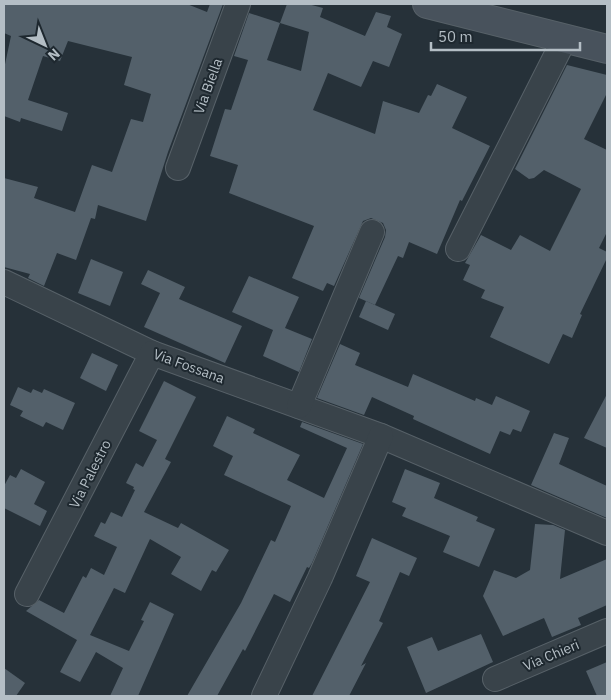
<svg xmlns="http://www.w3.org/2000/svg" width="611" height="700" font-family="'IBM Plex Sans',sans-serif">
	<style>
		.building { fill: #53606a; fill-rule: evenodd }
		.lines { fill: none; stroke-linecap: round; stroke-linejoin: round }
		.minor-casing { stroke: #576168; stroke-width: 26 }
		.secondary-casing { stroke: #576168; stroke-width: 30 }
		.minor { stroke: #39434a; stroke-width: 24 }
		.secondary { stroke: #48525c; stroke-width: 28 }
		.labels { text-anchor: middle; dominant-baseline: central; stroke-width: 4; stroke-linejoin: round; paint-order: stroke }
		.street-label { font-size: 14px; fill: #b4bec5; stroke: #1e282f }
	</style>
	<rect width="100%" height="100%" fill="#263139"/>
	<g class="building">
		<path d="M4,4H187L207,12L210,4H223L168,152L146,221L98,205L95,219L91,218L76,260L57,253L44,286L28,278L30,274L4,267V178L38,187L34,198L75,212L92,165L112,172L131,119L143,122L151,94L124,85L132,57L68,41L60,61L43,56L28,100L68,113L62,131L21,118L20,122L4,116V69L11,36L4,33Z"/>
		<path d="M287,4H308L323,8L320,17L365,36L376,12L391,16L387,27L402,34L389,67L373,61L361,87L328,73L313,110L375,134L383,101L419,113L428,95L431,96L437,84L467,97L452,128L490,146L462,201L460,200L437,254L409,242L403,258L398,256L375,305L359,298L385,237L386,230L383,223L371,218L363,221L334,286L327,283L323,291L292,278L314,226L229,193L238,165L210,156L225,109L231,110L248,60L234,56L249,13L280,23ZM280,23L309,32L301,71L267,60Z"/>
		<path d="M567,65L607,75V93L584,139L607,150V232L599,248L607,252V258L580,314L582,315L572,338L563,334L549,364L490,337L504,307L481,298L485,290L463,280L470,265L465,263L481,235L511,250L520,235L550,251L581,189L544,170L534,178L529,179L515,169Z"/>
		<path d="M91,259L123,272L110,306L78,293Z"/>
		<path d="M148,270L185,287L179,299L242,326L225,363L144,327L160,293L141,284Z"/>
		<path d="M249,276L299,297L285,328L312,339L299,372L263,356L273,330L232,312Z"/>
		<path d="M366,301L395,314L388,330L359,317Z"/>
		<path d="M340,344L360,353L355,365L408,387L413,374L475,401L476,398L492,405L496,396L530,411L521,432L513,429L510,435L500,431L490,454L413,419L414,416L372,397L364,415L317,398Z"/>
		<path d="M92,353L118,365L106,391L80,378Z"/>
		<path d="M164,381L196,397L165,459L171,462L144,512L178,528L181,523L229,550L216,572L212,570L201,591L171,574L181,557L150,539L125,593L114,588L90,635L129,651L144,621L141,620L150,602L174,614L138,696H110L123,668L96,652L80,682L60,672L77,640L26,611L39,600L64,613L83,576L86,578L91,568L104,575L117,547L94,536L101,522L105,524L111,512L122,517L135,490L133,489L134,487L126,483L136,463L143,467L157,440L139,431Z"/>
		<path d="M18,387L31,393L33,389L42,393L44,389L75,403L63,430L46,422L43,427L20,416L23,411L10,405Z"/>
		<path d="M607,394V448L584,438Z"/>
		<path d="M227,416L255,429L253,433L300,455L287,480L324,498L347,448L300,427L302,422L363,444L312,563L309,568L307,567L290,602L274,594L245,651L243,649L217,696H187L241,603L271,540L275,542L291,506L224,475L233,456L213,446Z"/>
		<path d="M554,433L569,438L559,464L607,486V518L531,485Z"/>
		<path d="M21,469L45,482L34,504L47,511L40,526L4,508V486L10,475L16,478Z"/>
		<path d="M405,469L440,483L434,498L478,517L476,521L495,529L479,567L443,552L450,536L402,516L406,508L392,502Z"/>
		<path d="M535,524L553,525L565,530L560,579L607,559V605L578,618L581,625L552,637L544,618L503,636L483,596L494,570L516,578L530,570Z"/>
		<path d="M372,538L417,558L409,576L400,572L379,621L383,623L361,666L366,663L349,696H312L370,582L356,576Z"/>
		<path d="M481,634L493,662L426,693L407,647L432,637L438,651Z"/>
		<path d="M607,662V696H597L586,671Z"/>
		<path d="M4,668L25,683L16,696H4Z"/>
	</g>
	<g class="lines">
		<defs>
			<g id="minor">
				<path d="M178,168L238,4"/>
				<path d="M458,249L564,40"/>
				<path d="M4,282L152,353L381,436L607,533"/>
				<path d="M299,406L372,232"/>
				<path d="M27,594L152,353"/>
				<path d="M495,679L607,631"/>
				<path d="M264,696L320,578L381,436"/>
			</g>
			<path id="secondary" d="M427,4L607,49"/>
		</defs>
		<use href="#minor" class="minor-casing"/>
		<use href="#secondary" class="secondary-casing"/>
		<use href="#minor" class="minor"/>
		<use href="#secondary" class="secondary"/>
	</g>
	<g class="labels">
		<g class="street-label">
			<text transform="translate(208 86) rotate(-70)">Via Biella</text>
			<text transform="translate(189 366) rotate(20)">Via Fossana</text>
			<text transform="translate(90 474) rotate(-63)">Via Palestro</text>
			<text transform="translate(551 655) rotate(-23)">Via Chieri</text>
		</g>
	</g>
	<rect width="611" height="700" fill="none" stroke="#b4bec5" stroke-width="10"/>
	<g transform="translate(45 45) rotate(137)" stroke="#1e282f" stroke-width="4" paint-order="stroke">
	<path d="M0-4L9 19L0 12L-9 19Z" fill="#b4bec5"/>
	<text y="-8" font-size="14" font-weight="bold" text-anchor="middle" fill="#b4bec5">N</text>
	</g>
	<path d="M431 42v8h149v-8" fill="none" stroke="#b4bec5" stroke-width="2.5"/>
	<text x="438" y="42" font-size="15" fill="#b4bec5" stroke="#1e282f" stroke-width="4" paint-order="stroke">50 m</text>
</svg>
